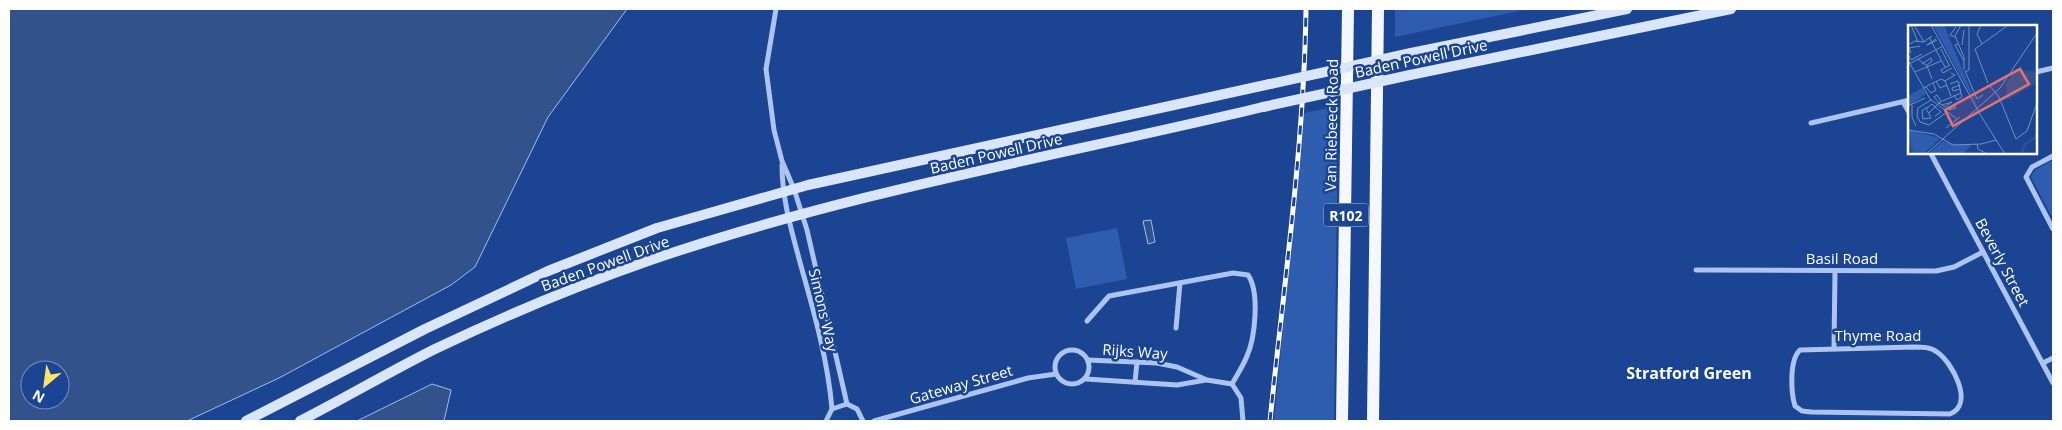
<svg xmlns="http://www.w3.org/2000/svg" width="2062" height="430" font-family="'Open Sans',sans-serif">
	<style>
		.green { fill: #2e5db0 }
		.water { fill: #33518b; stroke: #9fbdf1; fill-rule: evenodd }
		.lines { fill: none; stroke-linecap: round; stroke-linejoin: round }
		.minor { stroke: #acc4ef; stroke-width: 5 }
		.secondary { stroke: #d9e5fa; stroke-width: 10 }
		.primary { stroke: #f4f7ff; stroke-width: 12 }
		.rail-casing { stroke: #fff; stroke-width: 5 }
		.rail { stroke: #1b4492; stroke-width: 3; stroke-dasharray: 9; stroke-linecap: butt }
		.secondary-bridge { stroke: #d9e5fa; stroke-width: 10 }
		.labels { text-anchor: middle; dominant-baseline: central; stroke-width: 5; stroke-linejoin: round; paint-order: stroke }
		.shield { fill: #1b4492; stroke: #bbc7de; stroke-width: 1 }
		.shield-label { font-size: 14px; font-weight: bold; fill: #fff }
		.street-label { font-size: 15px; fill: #fff; stroke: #1b4492 }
		.neighbourhood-label { font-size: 16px; font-weight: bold; fill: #fff; stroke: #1b4492 }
		.inset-river { fill: none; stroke: #33518b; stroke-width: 2.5 }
		.inset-road { fill: none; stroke: #768fbe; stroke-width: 1 }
		.view { fill: #e47373; fill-opacity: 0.15; stroke: #e47373; stroke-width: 2.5 }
		.inset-edge { fill: none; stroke: #fff; stroke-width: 2.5 }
	</style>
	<rect width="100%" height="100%" fill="#1b4492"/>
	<g class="green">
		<path d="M1395,9H1528L1395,37Z"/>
		<path d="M1338,106L1334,421H1274L1304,113Z"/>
		<path d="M2053,160V219L2031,177L2035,170Z"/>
		<path d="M1117,228L1127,279L1076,289L1066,238Z"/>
	</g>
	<g class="water">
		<path d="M9,9H627L548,117L475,267L451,285L279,378L187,421H9ZM30,370H60V400H30Z"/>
		<path d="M1151,220L1155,242L1148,244L1143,221Z"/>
		<path d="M432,384L451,390L444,421H357Z"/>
	</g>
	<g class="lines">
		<g class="minor">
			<path d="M776,9L766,69L774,130L782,161L794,189L807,230L847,404"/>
			<path d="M2036,72L2053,68"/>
			<path d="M1903,102L1910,114"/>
			<path d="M1811,123L1910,100"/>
			<path d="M1930,152L2053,383"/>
			<path d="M2053,156L2032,167L2026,177L2053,229"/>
			<path d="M782,165C782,200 792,232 801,266C814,312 828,361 832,409"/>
			<path d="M1696,270L1936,271L1954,267L1983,252"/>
			<path d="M1087,321L1109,296L1233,273L1248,275C1260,292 1255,338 1247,356C1243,366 1237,375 1232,384"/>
			<path d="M1176,328L1180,283"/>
			<path d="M1834,347L1835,271"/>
			<path d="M1914,347C1922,347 1931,347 1937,352C1952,362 1975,404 1950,414L1811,412L1802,411L1795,406C1791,393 1789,360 1800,350Z"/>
			<circle cx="1072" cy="367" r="17"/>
			<path d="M1088,360L1157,363L1177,367L1207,380L1232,384"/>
			<path d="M2043,363L2053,358"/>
			<path d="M1086,379L1177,385L1206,380"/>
			<path d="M1135,382L1137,362"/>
			<path d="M1232,384L1241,398L1243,421"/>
			<path d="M826,421L832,409L847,404L857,409L863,421"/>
			<path d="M874,421L1028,378L1056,374"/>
		</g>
		<g class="secondary">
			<path d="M1411,53L1627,9"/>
			<path d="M1410,75L1731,9"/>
			<path d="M246,421L425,329L548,271L657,228L808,185L1270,84"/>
			<path d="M300,421C345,398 389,372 435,349C504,316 576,286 648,261C848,192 1058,156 1263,107"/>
		</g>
		<g class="primary">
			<path d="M1342,421L1348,9"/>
			<path d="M1373,421L1378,9"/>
		</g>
		<defs>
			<path id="rail" d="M1270,421C1284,284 1304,146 1306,9"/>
		</defs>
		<use href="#rail" class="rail-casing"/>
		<use href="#rail" class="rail"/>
		<g class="secondary-bridge">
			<path d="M1270,84L1411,53"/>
			<path d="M1263,107L1410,75"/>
		</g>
	</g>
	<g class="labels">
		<rect class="shield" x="1323.5" y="203.5" width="45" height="23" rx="4"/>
		<g class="shield-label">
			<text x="1346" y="215">R102</text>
		</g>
		<g class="street-label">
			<text transform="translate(1421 58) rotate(-12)">Baden Powell Drive</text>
			<text transform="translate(1331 125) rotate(-89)">Van Riebeeck Road</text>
			<text transform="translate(996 153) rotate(-13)">Baden Powell Drive</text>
			<text x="1842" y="258">Basil Road</text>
			<text transform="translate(2003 262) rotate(62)">Beverly Street</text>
			<text transform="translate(605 263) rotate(-20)">Baden Powell Drive</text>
			<text transform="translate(824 310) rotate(77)">Simons Way</text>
			<text x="1878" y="335">Thyme Road</text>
			<text transform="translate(1135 351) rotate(4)">Rijks Way</text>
			<text transform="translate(961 384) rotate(-16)">Gateway Street</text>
		</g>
		<g class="neighbourhood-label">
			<text x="1689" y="373">Stratford Green</text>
		</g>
	</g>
	<g transform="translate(1908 25)">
		<rect width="129" height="129" fill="#1b4492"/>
		<path d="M25,0H36L70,83ZM14,63L18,69L0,81V71ZM0,105L32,113L16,129H5ZM35,116L40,118L63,120L56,129H20Z" fill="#2e5db0"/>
		<path d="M108,44L129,47V58L99,75L98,59Z" fill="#33518b"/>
		<path class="inset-river" d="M0,111L5,129M113,129L117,119L127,113L129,108"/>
		<path class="inset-road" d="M3,0L10,17M6,0L16,17M23,0L73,91L97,129M53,0L47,11L56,32V45M73,0L69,9L74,19M21,12L37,42M47,12L42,10L48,2M28,14L19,20L29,15M50,19L47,20L56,36M0,20L7,16L16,17L24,11M54,20L56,5M33,24L41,40M3,28L1,23L12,21M0,29L3,35L14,29M10,34L19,41L24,54M0,35L22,74L49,94M1,39L35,21M14,39L23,33L24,36L18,41M42,40L33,45L35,48L44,43M57,46L69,74L75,70M7,47L33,36M57,47L61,45V0M28,56L32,63L39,60M37,56L47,50L43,48M80,58L67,24L99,1M52,60L44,63L45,66L53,64M82,61L91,72L108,114L119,106L129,78M18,62L23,68L28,65L25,58M15,63L33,54L37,56L43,71M46,70L49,75L54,72L53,68M23,75L10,83L9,91L12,97L21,100L39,87M31,78L37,82L44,77L34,80M31,78L26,72L29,70L33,76M4,80V92L8,101M0,81L17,73M47,81L48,83L41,85V84ZM18,83L23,93L15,94L14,85H15L18,83L20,82L24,79L33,87L27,91M21,88L32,77L53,68L50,56L42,59M38,103L52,92M0,105L26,109L45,120L73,119L88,115M69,119L70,124L79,129M18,129L92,63L129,8"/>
		<path class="view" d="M112,44L121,59L45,101L37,85Z"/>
		<rect width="129" height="129" class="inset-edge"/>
	</g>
	<rect width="2062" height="430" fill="none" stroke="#ffffff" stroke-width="20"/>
	<g transform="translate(45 385) rotate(209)"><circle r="24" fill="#1b4492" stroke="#768fbe"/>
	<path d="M0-4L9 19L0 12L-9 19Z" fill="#ffe26a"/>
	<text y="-8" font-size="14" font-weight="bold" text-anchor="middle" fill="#ffffff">N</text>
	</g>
</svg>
